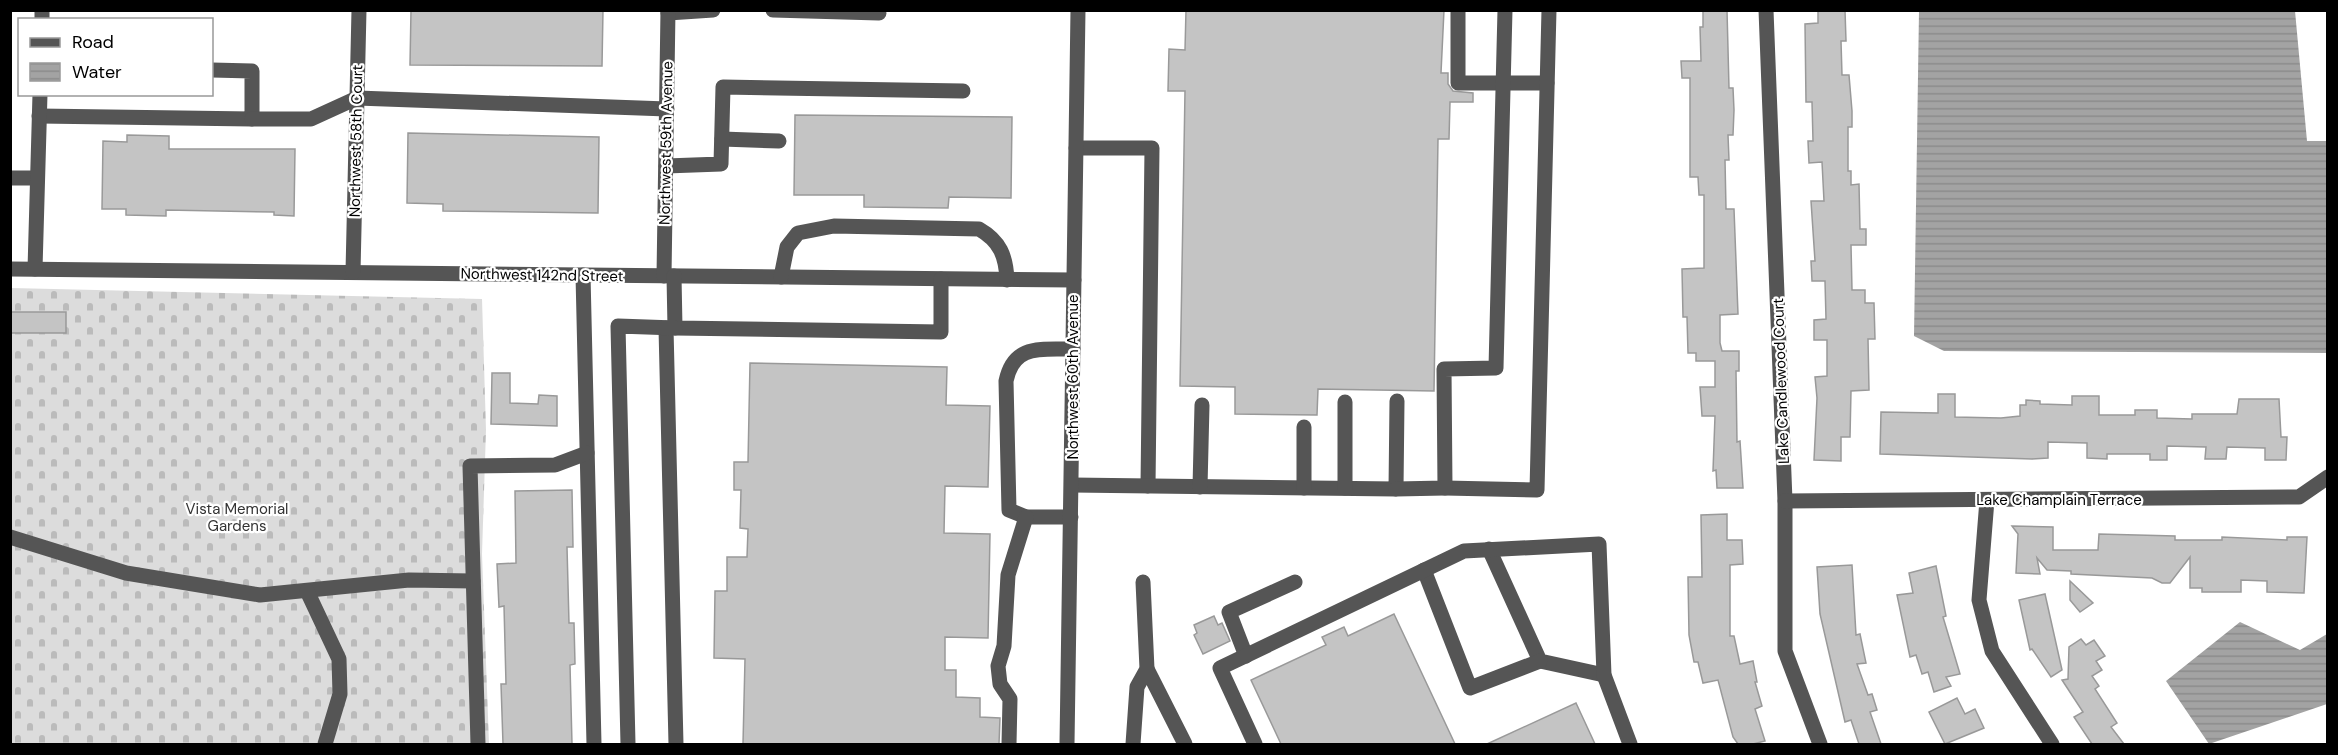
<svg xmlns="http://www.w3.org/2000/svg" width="2338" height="755" font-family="'DM Sans',sans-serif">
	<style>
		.cemetery { fill: url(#cemetery-stones) }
		.water { fill: url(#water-rules) }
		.building { fill: #c4c4c4; stroke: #999; stroke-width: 1.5 }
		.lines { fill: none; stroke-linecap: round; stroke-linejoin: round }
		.minor { stroke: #555; stroke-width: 15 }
		.labels { text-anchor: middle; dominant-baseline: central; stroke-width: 4.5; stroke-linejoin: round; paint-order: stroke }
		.street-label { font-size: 15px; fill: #000; stroke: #fff }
		.park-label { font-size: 15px; fill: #333; stroke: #fff }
	</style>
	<defs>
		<pattern id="cemetery-stones" width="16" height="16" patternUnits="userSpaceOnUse" patternTransform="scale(1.5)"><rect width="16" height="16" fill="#dcdcdc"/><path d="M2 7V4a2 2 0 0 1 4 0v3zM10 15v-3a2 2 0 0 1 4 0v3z" fill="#bbb"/></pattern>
		<pattern id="water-rules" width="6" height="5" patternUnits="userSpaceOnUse" patternTransform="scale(1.5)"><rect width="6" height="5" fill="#a3a3a3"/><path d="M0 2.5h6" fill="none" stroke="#8b8b8b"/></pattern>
	</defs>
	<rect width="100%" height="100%" fill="#fff"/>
	<path class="cemetery" d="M11,288L482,299L486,430L482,554L489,744H11Z"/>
	<g class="water">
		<path d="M1919,11H2295L2307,141H2327V353L1944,351L1914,336Z"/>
		<path d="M2240,622L2300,650L2327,634V704L2209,744L2166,681Z"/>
	</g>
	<g class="building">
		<path d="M411,10H603L602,66L410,65Z"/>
		<path d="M1186,10H1444L1441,73H1448V84L1453,91L1473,93V102H1450L1449,139H1438L1434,391L1318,389L1317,415L1235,414V387L1180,386L1185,91H1168L1169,49L1185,50Z"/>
		<path d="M1703,10H1727L1729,88H1733L1734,110L1733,135H1728L1729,160H1725L1726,209H1734L1738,314L1720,315V343L1722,351H1739V371H1736L1737,442L1740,441L1743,488H1717L1716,470L1713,471L1715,416H1702L1700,387H1715V361H1696V353H1688L1687,317H1683L1682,269L1704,268V195H1699L1698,177H1690V78H1682L1681,61H1701L1700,27H1703Z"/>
		<path d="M1818,10H1845L1846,41H1841L1842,75H1849L1852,111V127H1848V171H1851V185L1859,184L1860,229H1866V245H1851L1852,290H1865V303H1874L1875,339H1868L1869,390L1851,391L1850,437H1841V461L1814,460L1817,398L1815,377L1827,376V340H1814V320L1826,319L1825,281H1812L1811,261H1815L1811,201H1824L1822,162L1809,163L1808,141H1813L1812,102H1806L1805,24L1818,23Z"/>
		<path d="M795,115L1012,117L1011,198L949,197L948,208L864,207V195H794Z"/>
		<path d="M408,133L599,137L598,213L443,211V204L407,203Z"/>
		<path d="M127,135L169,136V149H295L294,216L274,215V212L166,210V216L126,215V209H102L103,141L127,142Z"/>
		<rect x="10" y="312" width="56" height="21"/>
		<path d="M750,363L947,367L946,405L990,406L988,487L945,486L944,533L990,534L988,638L945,637V670H956V697L980,698V717L1000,718L999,744H743L745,659L714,658L715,591H727V557H747L748,529L740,528L741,490H734V462H748Z"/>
		<path d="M492,373H510V403L538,404L539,395L557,396V426L491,424Z"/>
		<path d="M1938,394H1955V417L2001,418L2020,416V405H2026V400L2040,401V404L2072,405V396H2099V415H2135V410H2157V418L2192,419V414H2237L2239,399H2279L2281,437H2287L2286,460H2265V448L2227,447L2226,459H2205L2206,447L2167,446V460H2150V454H2107V459L2087,458V443L2048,442V458L2032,459L1880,454L1881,412L1938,413Z"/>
		<path d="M572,490L573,547H567L569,623H574L575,664L570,665L572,744H503L501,684H506L504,606L499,607L497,564L516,563L515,491Z"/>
		<path d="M1727,514V540H1742L1743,564L1730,565V636H1734L1740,664L1753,661L1757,682H1755L1762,706L1755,709L1765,741L1753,744H1738L1733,737L1718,680L1703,683L1698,662H1694L1689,635L1688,577H1702L1701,515Z"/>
		<path d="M2012,526L2053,527V550H2098L2099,534L2175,536V540H2222V537L2287,540V537H2307L2304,593L2267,592V581L2241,580V592H2202V588H2190V557L2170,583H2162L2152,578L2071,574V571L2047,570L2037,558L2040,574L2016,573L2018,534Z"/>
		<path d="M1852,565L1856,635L1860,634L1866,663L1857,664L1868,695L1872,694L1877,710L1870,712L1881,744H1859L1851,720L1845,722L1820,614L1817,567Z"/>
		<path d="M1936,566L1946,616L1943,617L1960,674L1946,677L1951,686L1934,692L1928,672L1922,674L1916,655L1910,657L1897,595L1913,593L1909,573Z"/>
		<path d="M2070,581L2093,603L2080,612L2070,600Z"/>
		<path d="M2045,594L2062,670L2051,677L2032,649L2030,650L2019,600Z"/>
		<path d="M1394,614L1455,744H1281L1251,680L1326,645L1322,637L1344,627L1348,636Z"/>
		<path d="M1214,616L1218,625L1222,623L1230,641L1203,654L1194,635L1197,633L1194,625Z"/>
		<path d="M2081,639L2086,645L2094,640L2105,656L2096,661L2102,670L2092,676L2099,686L2095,689L2117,723L2111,727L2124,744H2092L2074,717L2083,712L2062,680L2068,679L2069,647Z"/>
		<path d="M1957,698L1965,714L1975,709L1984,728L1945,744L1929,712Z"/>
		<path d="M1576,703L1595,744H1487Z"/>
	</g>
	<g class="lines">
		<g class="minor">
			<path d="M773,10L879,13"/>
			<path d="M1458,10V83H1547"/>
			<path d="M1766,10L1785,501V651L1820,744"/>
			<path d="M668,13L713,10"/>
			<path d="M42,20V10"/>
			<path d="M39,116L252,119V71L212,70"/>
			<path d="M252,119H311L357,98L667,109"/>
			<path d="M722,139L779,141"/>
			<path d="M1076,148H1152L1148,486"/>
			<path d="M666,166L721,164L723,87L963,91"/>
			<path d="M10,178H37"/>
			<path d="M10,269L1074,280"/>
			<path d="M35,269L40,94"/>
			<path d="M353,272L359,10"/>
			<path d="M583,275L594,744"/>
			<path d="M664,276L668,10"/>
			<path d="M674,276L675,328L941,332V279"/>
			<path d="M781,277L787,247L798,233L834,226L979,229C1000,241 1006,256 1007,280"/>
			<path d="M666,328L676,744"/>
			<path d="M1072,485L1396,489L1397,401"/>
			<path d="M1200,487L1202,405"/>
			<path d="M1304,488V427"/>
			<path d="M1345,488V402"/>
			<path d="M1445,488L1537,490L1549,10"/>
			<path d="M1396,489L1445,488L1444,369L1496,368L1505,10"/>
			<path d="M1987,500L1979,600L1992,651L2052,744"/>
			<path d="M1785,501L2299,497L2328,477"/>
			<path d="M1071,517H1026L1009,510L1006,381C1014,343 1042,350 1073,349"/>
			<path d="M10,537L126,573L260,595L409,580L473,581"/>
			<path d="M1489,549L1540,661L1604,675"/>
			<path d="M1424,570L1470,688L1540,661"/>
			<path d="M307,591L339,659L340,694L325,744"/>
			<path d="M1246,656L1229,612L1295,582"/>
			<path d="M1147,669L1185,744"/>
			<path d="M478,744L470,466L555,465L587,453"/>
			<path d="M628,744L618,326L675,328"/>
			<path d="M1009,744L1010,699L1000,684L998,666L1004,646L1008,575L1026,517"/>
			<path d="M1067,744L1078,10"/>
			<path d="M1133,744L1137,687L1147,669L1143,582"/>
			<path d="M1255,744L1220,668L1464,551L1599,544L1604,675L1630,744"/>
		</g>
	</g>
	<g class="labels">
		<g class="street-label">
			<text transform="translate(356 141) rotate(-89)">Northwest 58th Court</text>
			<text transform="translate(666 143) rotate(-89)">Northwest 59th Avenue</text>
			<text transform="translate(542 275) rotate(1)">Northwest 142nd Street</text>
			<text transform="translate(1073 377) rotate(-90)">Northwest 60th Avenue</text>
			<text transform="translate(1781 381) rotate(-92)">Lake Candlewood Court</text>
			<text x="2059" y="500">Lake Champlain Terrace</text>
		</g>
		<g class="park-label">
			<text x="237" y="509">Vista Memorial<tspan x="237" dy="17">Gardens</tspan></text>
		</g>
	</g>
	<rect width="2338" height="755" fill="none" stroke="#000000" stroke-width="24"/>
	<rect x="18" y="18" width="195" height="78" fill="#ffffff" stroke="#999999" stroke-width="1.5"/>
	<rect x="30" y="38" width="30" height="9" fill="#555555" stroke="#999999" stroke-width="1.5"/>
	<text x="72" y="48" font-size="18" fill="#000000">Road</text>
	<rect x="30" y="63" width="30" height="18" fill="url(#water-rules)" stroke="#999999" stroke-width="1.5"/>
	<text x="72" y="78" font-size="18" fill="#000000">Water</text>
</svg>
